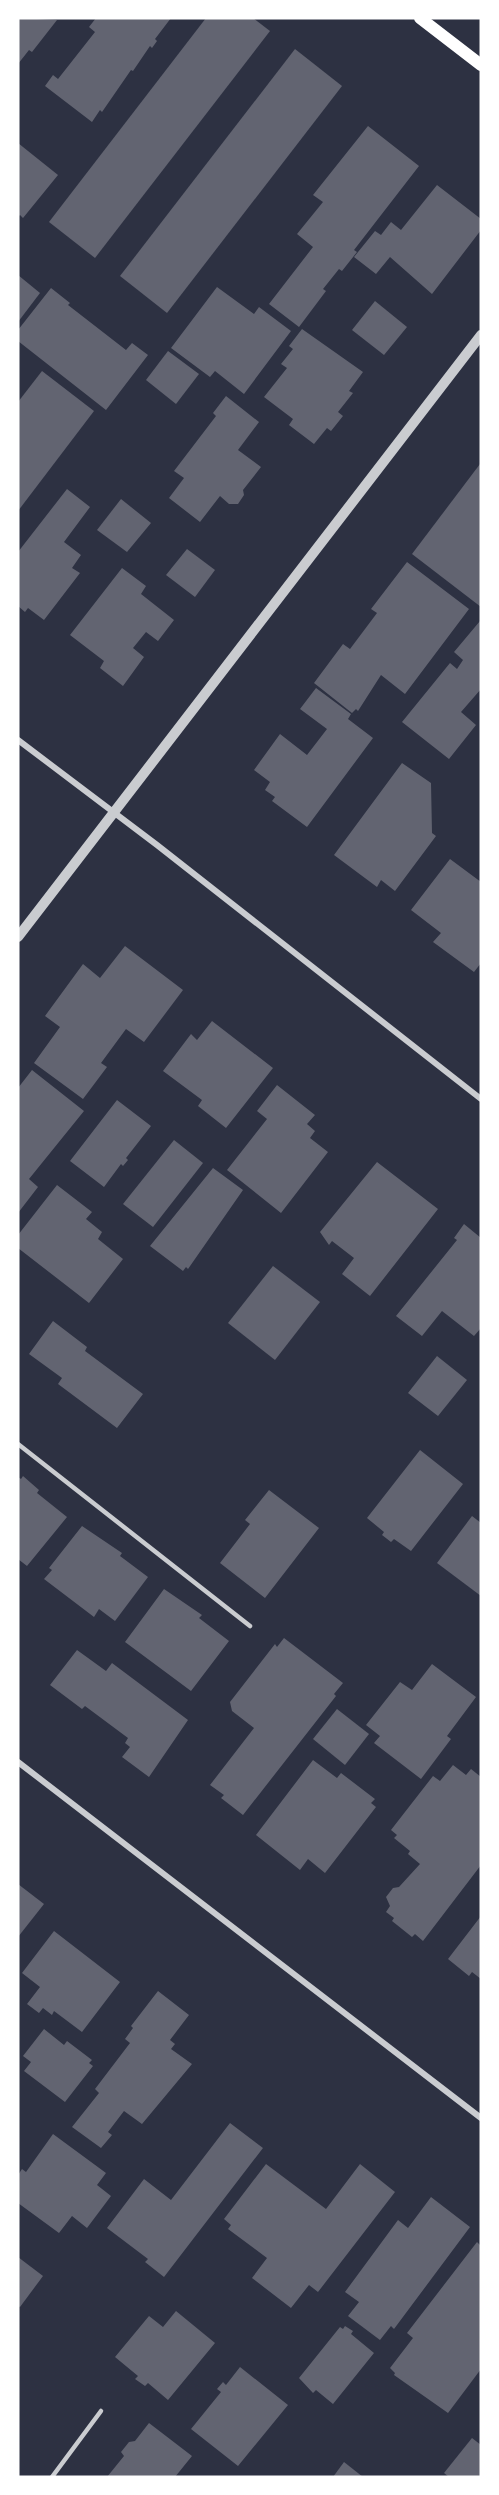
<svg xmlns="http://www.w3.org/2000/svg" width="499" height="2495" font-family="Literata,serif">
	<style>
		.building { fill: #626471 }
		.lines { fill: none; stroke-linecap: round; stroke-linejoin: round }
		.service { stroke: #caccd0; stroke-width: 4.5 }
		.minor { stroke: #caccd0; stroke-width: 6 }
		.tertiary { stroke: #caccd0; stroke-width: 10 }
		.secondary { stroke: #fff; stroke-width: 12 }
	</style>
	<rect width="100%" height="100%" fill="#2d3142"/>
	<g class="building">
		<path d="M18,18L57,20L32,52L29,50L18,64Z"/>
		<path d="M96,18H171L155,39L157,41L152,48L150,46L133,71L131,70L102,112L100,110L92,122L45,86L53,75L58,79L95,32L89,27Z"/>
		<path d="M206,18H253L270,31L95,258L49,222Z"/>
		<path d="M295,49L342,86L167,313L120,276Z"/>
		<path d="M368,126L419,166L354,250L357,252L342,271L339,269L323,289L326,291L299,327L269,304L313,247L297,234L323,202L313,195Z"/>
		<path d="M18,143L58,175L23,218L20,215L18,217Z"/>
		<path d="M437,185L481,219V230L432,294L390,257L376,274L354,257L375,231L381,235L391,222L401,230Z"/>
		<path d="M18,275L40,293L18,322Z"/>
		<path d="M217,287L254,314L259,307L291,331L244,394L215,371L210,377L171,348Z"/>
		<path d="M51,288L70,303L68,305L126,350L132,343L148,355L106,410L18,341V330Z"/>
		<path d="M375,301L407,327L384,355L352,330Z"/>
		<path d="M302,329L363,372L349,391L353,393L338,412L343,416L331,431L327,428L314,444L289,425L293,419L264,397L287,368L281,364L293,349L289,346Z"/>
		<path d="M168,351L199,374L176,404L146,380Z"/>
		<path d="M42,371L94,411L18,511V402Z"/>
		<path d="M226,396L259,422L238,450L261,467L243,490L244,495L238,504H229L220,496L200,522L169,498L184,478L174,471L216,416L213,413Z"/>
		<path d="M480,464L481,465V607L412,554Z"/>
		<path d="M67,489L90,507L64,542L81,555L72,568L80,573L44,620L28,608L25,612L18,606V552Z"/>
		<path d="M121,499L151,523L127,552L97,530Z"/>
		<path d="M187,549L215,570L195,597L166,575Z"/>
		<path d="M407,562L469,609L405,694L381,675L358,711L356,709L352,713L314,683L343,644L350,649L377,613L371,609Z"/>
		<path d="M122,568L146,586L141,594L174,620L158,641L146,632L133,648L144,657L123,686L100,668L104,661L70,635Z"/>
		<path d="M480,621L481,689L461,712L476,725L449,759L402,722L450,663L457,669L463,660L454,652Z"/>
		<path d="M316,688L351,714L348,719L373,738L307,827L272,801L275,797L265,790L270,782L254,770L280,734L307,755L327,729L300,709Z"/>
		<path d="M402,763L431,783L432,833L436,836L395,891L381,880L377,887L334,855Z"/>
		<path d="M450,859L481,882V963L474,972L433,942L441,933L411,910Z"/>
		<path d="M125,946L183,990L144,1042L126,1029L101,1063L107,1067L83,1099L34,1063L60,1027L45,1016L83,964L100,978Z"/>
		<path d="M212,1021L273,1068L226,1128L198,1106L202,1100L163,1071L191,1034L197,1040Z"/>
		<path d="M32,1070L84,1111L29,1179L38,1187L18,1213V1088Z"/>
		<path d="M277,1085L315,1115L307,1124L315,1131L310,1138L328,1152L281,1213L227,1170L267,1119L257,1111Z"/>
		<path d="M117,1100L151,1126L126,1158L128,1160L123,1166L121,1164L104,1187L70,1161Z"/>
		<path d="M174,1140L203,1163L153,1227L123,1204Z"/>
		<path d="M377,1162L438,1209L370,1296L342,1274L354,1258L332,1241L329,1245L320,1232Z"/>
		<path d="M213,1168L243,1190L188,1269L186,1267L183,1271L150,1246Z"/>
		<path d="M57,1185L92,1212L86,1219L102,1232L98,1239L123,1259L89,1303L18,1248V1235Z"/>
		<path d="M464,1224L481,1238V1328L474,1336L442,1311L422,1336L396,1316L457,1240L454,1238Z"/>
		<path d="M273,1266L320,1302L275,1360L228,1323Z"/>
		<path d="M53,1321L87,1347L85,1351L143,1394L117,1428L58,1384L62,1378L29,1354Z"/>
		<path d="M437,1356L467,1380L438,1416L408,1393Z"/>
		<path d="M420,1450L463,1484L411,1551L394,1539L391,1542L382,1535L384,1532L367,1518Z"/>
		<path d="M23,1476L39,1490L37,1493L67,1517L27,1566L18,1559V1477L21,1479Z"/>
		<path d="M269,1490L319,1528L265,1598L220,1563L250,1524L245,1520Z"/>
		<path d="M472,1516L481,1523V1596L437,1563Z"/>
		<path d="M82,1526L122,1553L120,1556L148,1577L115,1621L99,1609L94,1617L44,1579L52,1570L49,1568Z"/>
		<path d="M164,1589L202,1615L199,1618L229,1641L191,1691L125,1642Z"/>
		<path d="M284,1638L343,1683L334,1694L336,1696L243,1815L221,1798L224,1795L210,1785L254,1728L232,1711L230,1702L275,1644L277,1647Z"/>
		<path d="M77,1650L106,1671L112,1663L188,1720L149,1777L122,1757L130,1747L125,1743L128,1738L85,1706L82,1709L50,1685Z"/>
		<path d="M432,1664L476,1697L447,1736L451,1739L421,1779L374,1743L380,1736L366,1725L400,1682L412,1690Z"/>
		<path d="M337,1709L369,1734L345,1765L313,1739Z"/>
		<path d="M313,1760L337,1778L341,1773L375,1799L371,1803L376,1807L325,1873L308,1859L300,1870L256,1835Z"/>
		<path d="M453,1765L466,1775L471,1769L481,1777V1865L423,1941L415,1934L412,1937L392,1921L394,1918L386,1912L390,1906L386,1897L393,1888L399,1887L420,1864L408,1854L410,1851L394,1838L397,1835L391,1830L433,1776L440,1781Z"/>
		<path d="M18,1884L44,1904L18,1937Z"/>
		<path d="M481,1916V1979L472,1972L469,1976L448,1959Z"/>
		<path d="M54,1931L120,1982L82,2032L54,2011L52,2015L43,2008L39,2013L27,2004L40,1987L22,1973Z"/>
		<path d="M158,1991L189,2015L170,2040L175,2044L171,2049L192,2064L142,2124L124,2111L108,2132L112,2135L101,2148L72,2127L99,2093L95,2089L130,2043L125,2039L133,2028L131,2026Z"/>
		<path d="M44,2029L64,2045L67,2041L92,2060L89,2063L93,2066L65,2102L24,2071L31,2062L23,2056Z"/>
		<path d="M230,2123L263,2148L164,2277L145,2262L148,2259L107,2228L144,2179L171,2200Z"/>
		<path d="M53,2134L106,2173L97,2185L111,2196L87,2228L72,2216L59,2233L18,2203V2175L22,2169L26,2172Z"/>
		<path d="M266,2164L326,2209L360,2164L395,2192L318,2292L309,2285L291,2308L252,2278L267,2258L228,2229L231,2225L224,2219Z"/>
		<path d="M431,2197L470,2227L394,2329L391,2326L380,2340L348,2316L359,2302L345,2292L398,2220L408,2228Z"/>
		<path d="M477,2242L481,2246V2369L448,2413L394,2375L395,2373L390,2368L413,2338L407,2333Z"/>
		<path d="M18,2257L43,2276L20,2307L18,2306Z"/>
		<path d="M176,2311L215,2343L168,2400L148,2383L145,2386L135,2379L138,2376L115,2357L149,2316L163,2327Z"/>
		<path d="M345,2326L353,2331L351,2334L374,2353L333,2404L316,2390L313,2393L299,2378L340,2327L343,2329Z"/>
		<path d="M240,2367L288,2405L238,2466L191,2429L221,2392L217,2389L223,2382L226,2385Z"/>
		<path d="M149,2423L192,2456L175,2477H107L124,2456L121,2452L129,2442L135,2441Z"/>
		<path d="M472,2438L481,2445V2477H449L444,2473Z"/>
		<path d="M344,2462L363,2477H333Z"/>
	</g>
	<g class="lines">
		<g class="service">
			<path d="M18,1444L250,1626"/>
			<path d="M52,2477L101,2411"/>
		</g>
		<g class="minor">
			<path d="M18,740L157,845L481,1099"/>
			<path d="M18,1762L481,2118"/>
		</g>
		<path class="tertiary" d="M18,937L481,335"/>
		<path class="secondary" d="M420,18L481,65"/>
	</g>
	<rect width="499" height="2495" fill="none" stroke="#ffffff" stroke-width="39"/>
</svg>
